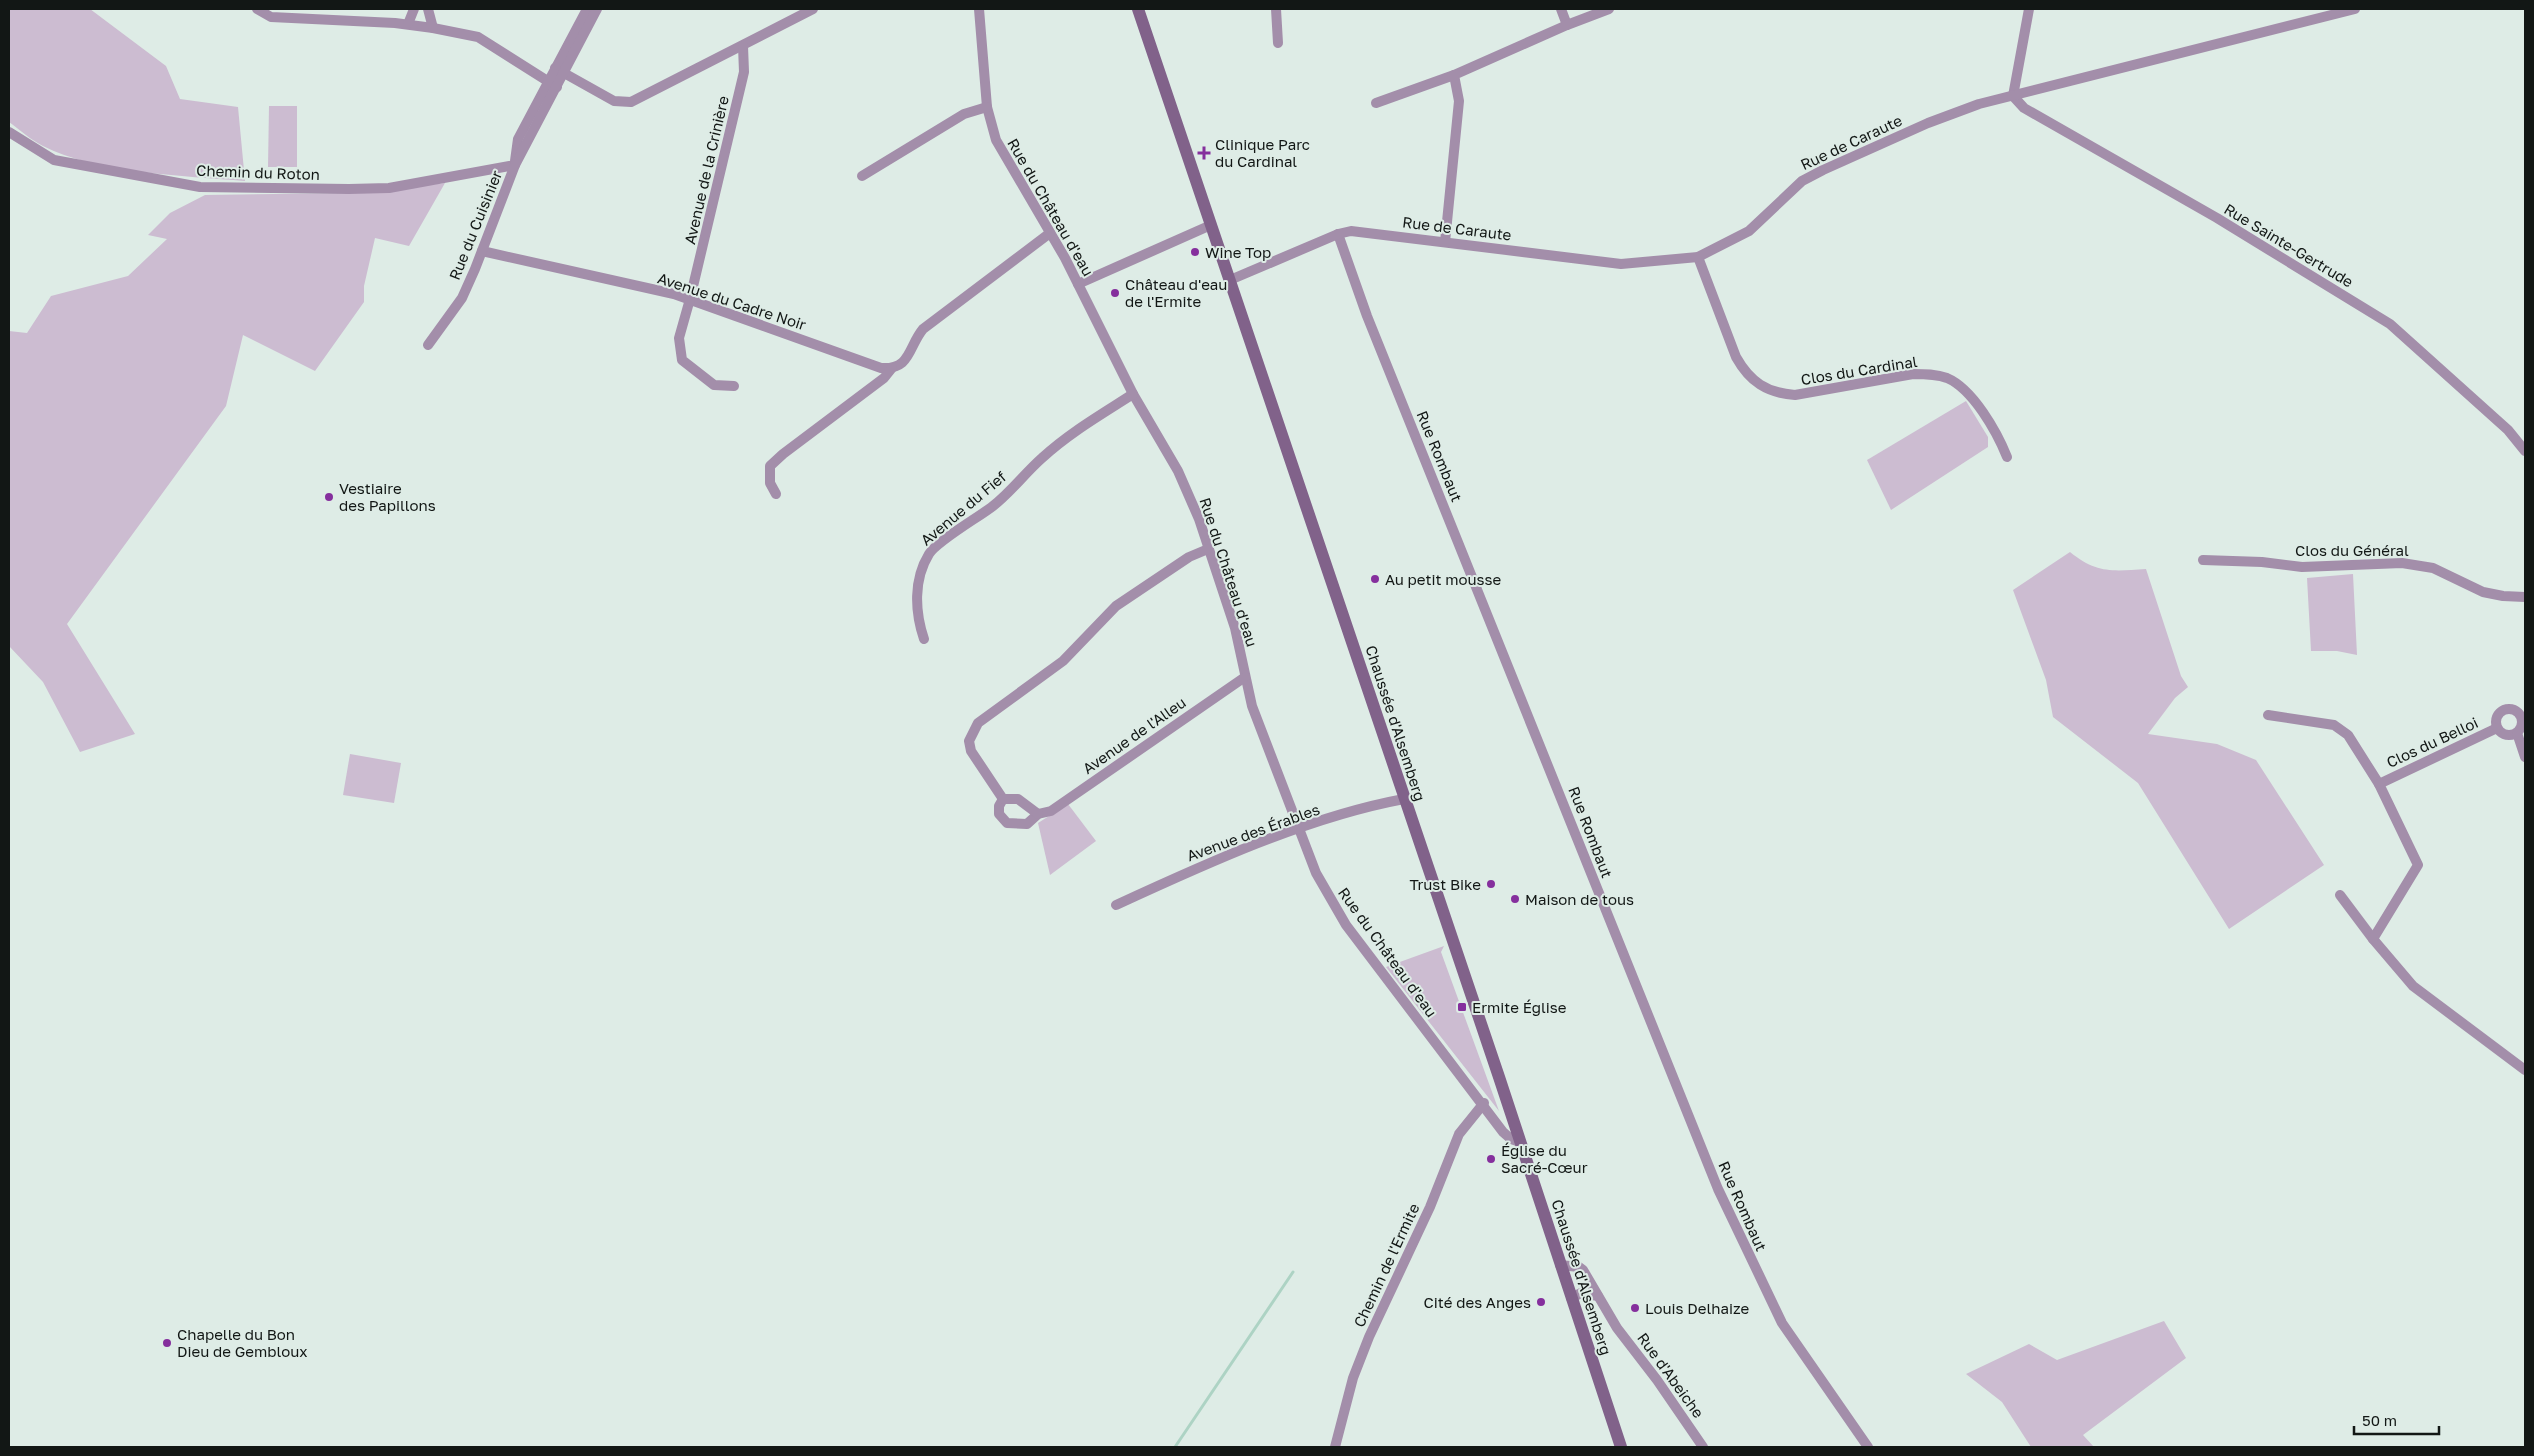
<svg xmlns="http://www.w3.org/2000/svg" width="2534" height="1456" font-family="'Golos Text',sans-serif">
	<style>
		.green { fill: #ccbcd1 }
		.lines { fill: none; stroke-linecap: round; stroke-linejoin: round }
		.stream { stroke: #add3c4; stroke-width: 3 }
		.street { stroke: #a38eaa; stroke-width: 10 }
		.secondary { stroke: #81628a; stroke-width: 12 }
		.poi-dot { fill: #852f9d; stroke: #deece6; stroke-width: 2 }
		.labels { text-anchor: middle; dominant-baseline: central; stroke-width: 4; stroke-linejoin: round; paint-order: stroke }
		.street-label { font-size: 15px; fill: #121715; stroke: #deece6 }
		.poi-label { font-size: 15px; fill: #121715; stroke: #deece6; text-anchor: start }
	</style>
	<rect width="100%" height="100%" fill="#deece6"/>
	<g class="green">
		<path d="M9,9H90L166,66L180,99L238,107L245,181C185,176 95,173 43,146C31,140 20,130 9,122Z"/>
		<path d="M269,106H297V167H268Z"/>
		<path d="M445,183L409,246L375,238L364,286V302L315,371L243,335L226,406L67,624L135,734L80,752L43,682L9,646V331L27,333L51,296L128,276L167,239L148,235L170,213L205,195L361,193Z"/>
		<path d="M1966,401L1988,437V447L1891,510L1867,460Z"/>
		<path d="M2070,552C2097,574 2113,571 2146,569L2181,676L2188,687L2175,698L2148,734L2217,744L2256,760L2324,865L2229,929L2138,783L2053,717L2046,680L2013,590Z"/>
		<path d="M2353,574L2357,655L2337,651H2311L2307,578Z"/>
		<path d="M350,754L401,763L394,803L343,795Z"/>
		<path d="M1068,804L1096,841L1050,875L1038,823Z"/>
		<path d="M1444,946L1441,952L1499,1111L1386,967Z"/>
		<path d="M2164,1321L2186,1358L2083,1435L2094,1447H2031L2002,1402L1966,1374L2029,1344L2057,1360Z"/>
	</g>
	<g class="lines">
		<path class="stream" d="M1175,1447L1293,1272"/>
		<g class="street">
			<path d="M257,9L271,17L395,23L433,28L478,37L557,87"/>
			<path d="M428,9L433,28"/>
			<path d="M979,9L987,107L996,140L1065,258L1133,394L1178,471L1199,519L1235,628L1252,706L1316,873L1346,925L1503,1132L1511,1139L1520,1142"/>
			<path d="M1276,9L1278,43"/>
			<path d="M1561,9L1567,25"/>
			<path d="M2029,9L2013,96L2024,108L2217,218L2390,324L2508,430L2525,451"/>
			<path d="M408,24L414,9"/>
			<path d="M555,68L614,101L631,102L813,9"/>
			<path d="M1376,103L1454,75"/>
			<path d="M9,132L54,160L200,187L349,189L389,188L515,165"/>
			<path d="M515,161L518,139L587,9"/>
			<path d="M862,176L964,114L987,107"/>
			<path d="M1338,234L1367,316L1718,1189L1782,1323L1868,1447"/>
			<path d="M1445,242L1459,101L1454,75L1567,25L1609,9"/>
			<path d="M482,251L674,294L881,368C911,370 908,347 923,329L1050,233"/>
			<path d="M1698,257L1736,357C1750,382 1767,393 1795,395L1913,374C1925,374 1936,374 1947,378C1973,389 1997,432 2007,457"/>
			<path d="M1230,280L1338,234L1351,231L1621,264L1698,257L1749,231L1802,181L1823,170L1928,123L1979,104L2355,9"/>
			<path d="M1078,284L1211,225"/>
			<path d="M428,345L462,298L475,269L515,165L597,9"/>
			<path d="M734,386L714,385L682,360L679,338L690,299L744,72L743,46"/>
			<path d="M776,494L770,483V466L783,454L884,378L892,368"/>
			<path d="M2203,560L2262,562L2302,567L2402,563L2433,568L2483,592L2503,596L2525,597"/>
			<path d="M924,639C915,612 913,580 929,554C937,541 979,517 993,506C1011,492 1025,473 1042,458C1069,433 1102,414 1133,394"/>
			<circle cx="2509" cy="722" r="13"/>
			<path d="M2268,715L2334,725L2348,735L2379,784"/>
			<path d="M2517,733L2525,757"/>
			<path d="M1003,799L971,751L969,741L978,723L1063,661L1116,606L1189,557L1208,549"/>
			<path d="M1003,799L999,806V814L1007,823L1027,824L1038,814L1051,811L1245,677"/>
			<path d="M1003,799H1018L1038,814"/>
			<path d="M2340,895L2373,939L2413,986L2525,1070"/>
			<path d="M1116,905C1205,864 1307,817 1404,799"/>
			<path d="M2373,939L2418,865L2379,784L2497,728"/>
			<path d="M1560,1265L1579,1267L1583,1270L1617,1328L1657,1380L1703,1447"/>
			<path d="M1571,1298L1581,1293L1598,1296"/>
			<path d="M1335,1447L1353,1378L1369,1337L1430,1207L1459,1134L1484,1103"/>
		</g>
		<path class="secondary" d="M1138,9L1499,1077L1621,1447"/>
	</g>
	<g class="poi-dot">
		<path d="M1201.5 145.5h5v5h5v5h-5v5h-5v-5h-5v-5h5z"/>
		<circle cx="1195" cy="252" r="5"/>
		<circle cx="1115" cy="293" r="5"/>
		<circle cx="329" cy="497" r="5"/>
		<circle cx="1375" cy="579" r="5"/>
		<circle cx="1491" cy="884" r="5"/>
		<circle cx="1515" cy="899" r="5"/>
		<rect x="1457" y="1002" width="10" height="10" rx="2.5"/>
		<circle cx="1491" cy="1159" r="5"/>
		<circle cx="1541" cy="1302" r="5"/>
		<circle cx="1635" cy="1308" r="5"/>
		<circle cx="167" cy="1343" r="5"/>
	</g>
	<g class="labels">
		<g class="street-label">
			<text transform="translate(1851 142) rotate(-25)">Rue de Caraute</text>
			<text transform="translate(706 170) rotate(-77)">Avenue de la Crinière</text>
			<text transform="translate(258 172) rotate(2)">Chemin du Roton</text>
			<text transform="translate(1051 207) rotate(60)">Rue du Château d'eau</text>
			<text transform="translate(475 225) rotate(-68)">Rue du Cuisinier</text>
			<text transform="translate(1457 228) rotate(7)">Rue de Caraute</text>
			<text transform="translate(2289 245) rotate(31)">Rue Sainte-Gertrude</text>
			<text transform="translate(732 301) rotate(18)">Avenue du Cadre Noir</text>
			<text transform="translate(1859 370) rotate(-9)">Clos du Cardinal</text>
			<text transform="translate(1440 456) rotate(68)">Rue Rombaut</text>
			<text transform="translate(963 508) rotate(-40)">Avenue du Fief</text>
			<text x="2352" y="550">Clos du Général</text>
			<text transform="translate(1229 572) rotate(72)">Rue du Château d'eau</text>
			<text transform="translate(1396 723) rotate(72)">Chaussée d'Alsemberg</text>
			<text transform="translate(1134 735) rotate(-35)">Avenue de l'Alleu</text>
			<text transform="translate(2432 742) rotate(-25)">Clos du Belloi</text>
			<text transform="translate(1253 832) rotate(-20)">Avenue des Érables</text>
			<text transform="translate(1591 832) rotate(69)">Rue Rombaut</text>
			<text transform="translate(1388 952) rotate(54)">Rue du Château d'eau</text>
			<text transform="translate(1743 1206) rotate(66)">Rue Rombaut</text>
			<text transform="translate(1386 1265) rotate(-65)">Chemin de l'Ermite</text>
			<text transform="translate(1582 1277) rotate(72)">Chaussée d'Alsemberg</text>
			<text transform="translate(1671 1375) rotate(54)">Rue d'Abeiche</text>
		</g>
		<g class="poi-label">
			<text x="1215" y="144">Clinique Parc<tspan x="1215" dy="17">du Cardinal</tspan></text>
			<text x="1205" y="252">Wine Top</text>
			<text x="1125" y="284">Château d'eau<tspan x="1125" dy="17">de l'Ermite</tspan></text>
			<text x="339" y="488">Vestiaire<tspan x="339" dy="17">des Papillons</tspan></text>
			<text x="1385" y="579">Au petit mousse</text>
			<text x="1481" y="884" text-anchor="end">Trust Bike</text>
			<text x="1525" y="899">Maison de tous</text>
			<text x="1472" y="1007">Ermite Église</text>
			<text x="1501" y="1150">Église du<tspan x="1501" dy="17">Sacré-Cœur</tspan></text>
			<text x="1531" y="1302" text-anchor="end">Cité des Anges</text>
			<text x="1645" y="1308">Louis Delhaize</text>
			<text x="177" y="1334">Chapelle du Bon<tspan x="177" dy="17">Dieu de Gembloux</tspan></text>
		</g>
	</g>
	<rect width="2534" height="1456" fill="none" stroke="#121715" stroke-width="20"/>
	<path d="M2354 1426v8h85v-8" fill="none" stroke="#121715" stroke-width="2.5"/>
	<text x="2362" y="1426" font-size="15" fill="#121715" stroke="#deece6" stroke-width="4" paint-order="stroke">50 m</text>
</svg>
